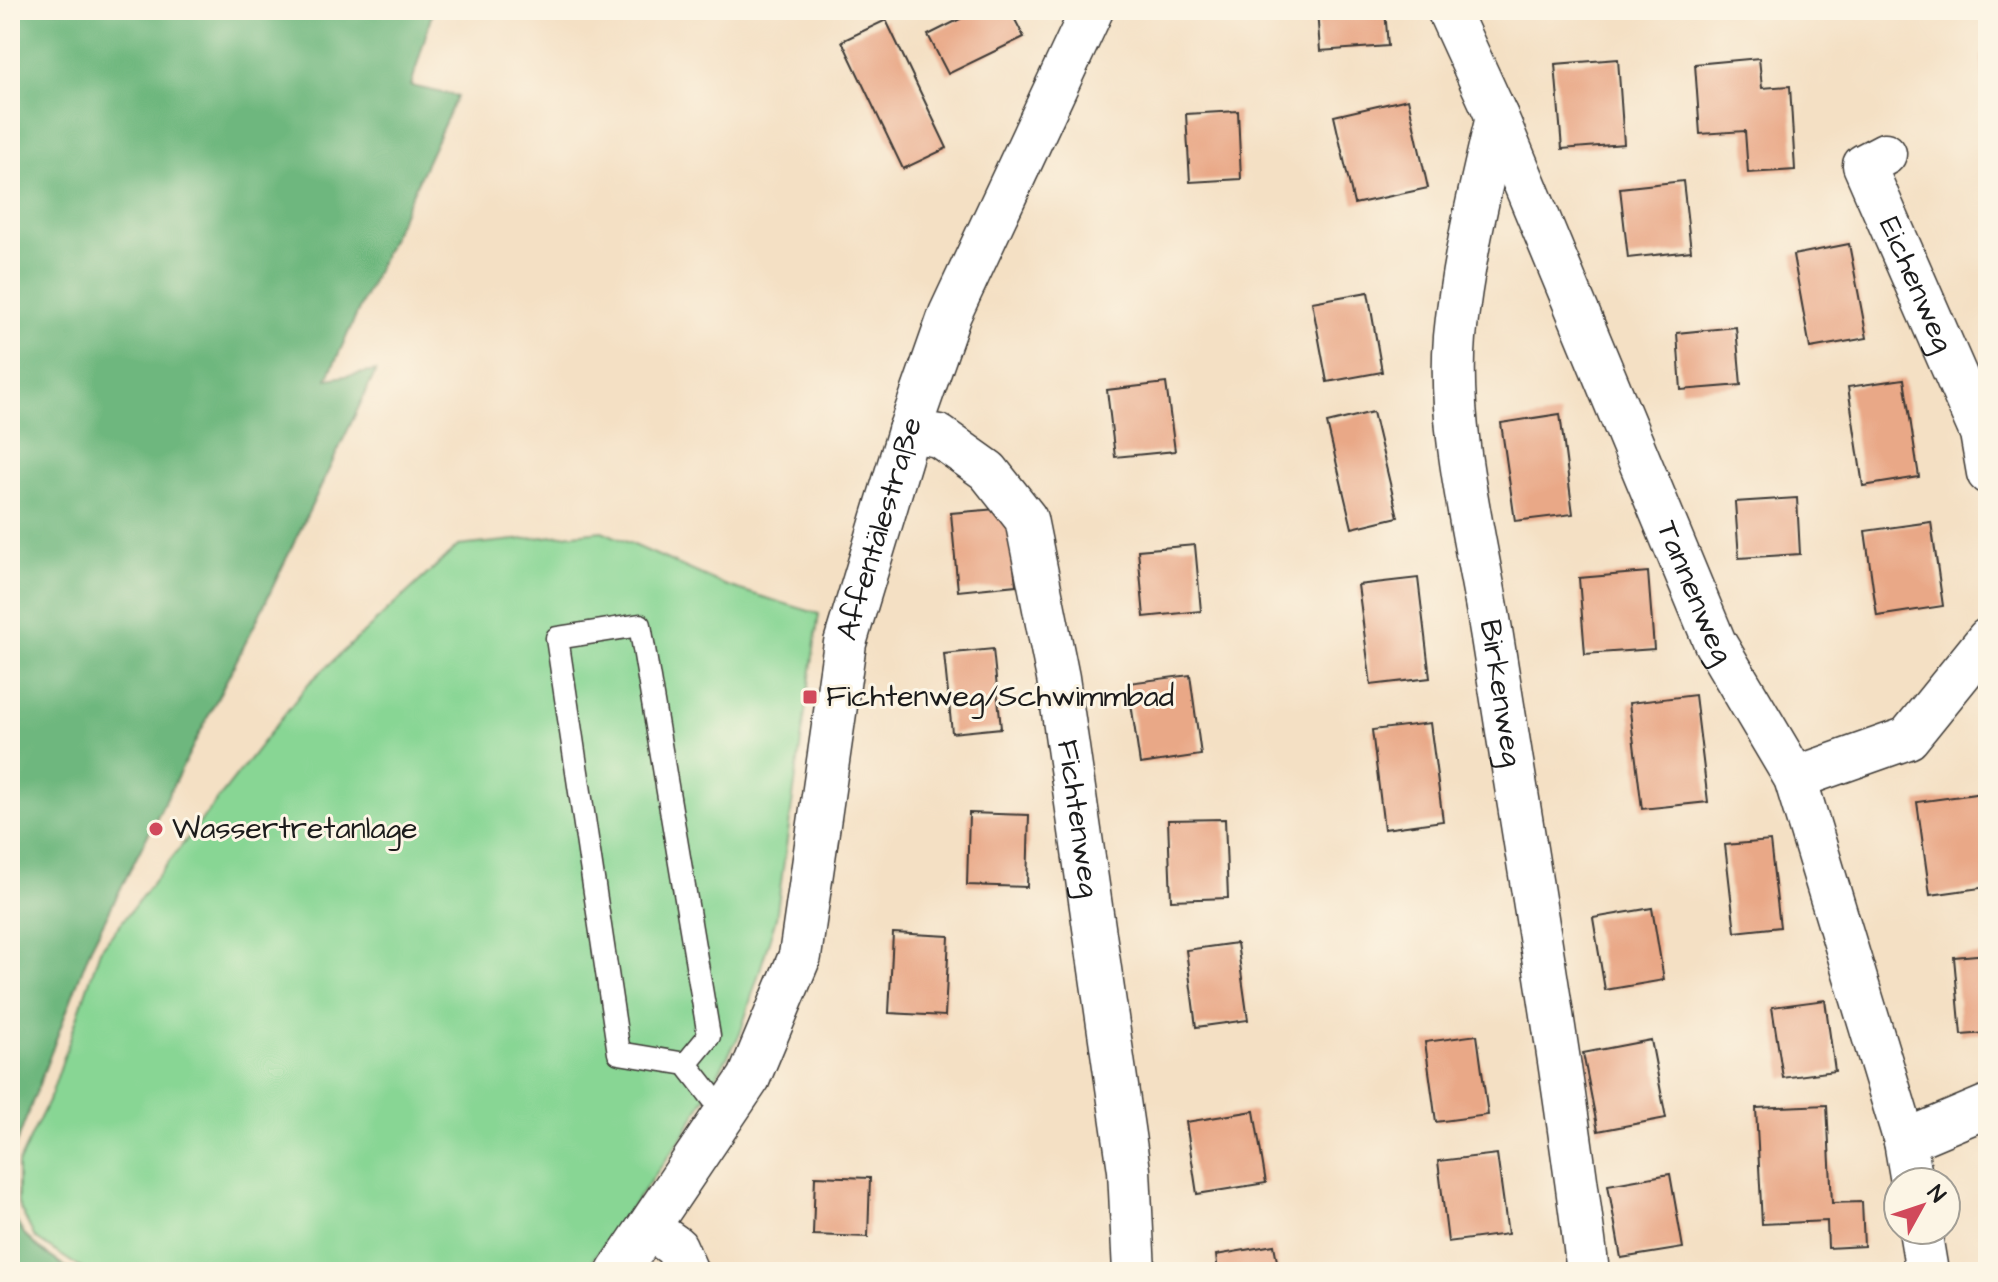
<svg xmlns="http://www.w3.org/2000/svg" width="1998" height="1282" font-family="'Architects Daughter',sans-serif">
	<style>
		.green { fill: #88d694; stroke: #527958; stroke-width: 2 }
		.forest { fill: #6eb77e; stroke: #456a4d; stroke-width: 2 }
		.building { fill: #e9a887 }
		.lines { fill: none; stroke-linecap: round; stroke-linejoin: round }
		.lane-casing { stroke: #3c3935; stroke-width: 25 }
		.street-casing { stroke: #3c3935; stroke-width: 45 }
		.lane { stroke: #fff; stroke-width: 22 }
		.street { stroke: #fff; stroke-width: 42 }
		.poi-dot { fill: #d1495b; stroke: #fcf5e5; stroke-width: 3 }
		.labels { text-anchor: middle; dominant-baseline: central; stroke-width: 6; stroke-linejoin: round; paint-order: stroke }
		.street-label { font-size: 30px; fill: #1c1c1c; stroke: #fcf5e5 }
		.poi-label { font-size: 30px; fill: #1c1c1c; stroke: #fcf5e5; text-anchor: start }
	</style>
	<rect width="100%" height="100%" fill="#fcf5e5"/>
	<filter id="ink" filterUnits="userSpaceOnUse"><feTurbulence type="fractalNoise" baseFrequency=".0125" numOctaves="2"/><feDisplacementMap in="SourceGraphic" scale="16" xChannelSelector="R" yChannelSelector="G"/><feConvolveMatrix kernelMatrix="1 2 1 2 8 2 1 2 1" color-interpolation-filters="sRGB"/></filter>
	<filter id="wash" filterUnits="userSpaceOnUse"><feTurbulence type="fractalNoise" baseFrequency=".006" numOctaves="4" result="noise"/><feDisplacementMap in="SourceGraphic" scale="32" xChannelSelector="R" yChannelSelector="G"/><feGaussianBlur stdDeviation="1.8" result="paint"/><feColorMatrix in="noise" values="0 0 0 0 0 0 0 0 0 0 0 0 0 0 0 0 0 1.4 0 .05"/><feComposite in="paint" operator="in"/></filter>
	<g filter="url(#wash)">
		<rect width="100%" height="100%" fill="#f4e0c4"/>
		<path class="green" d="M602,531L727,586L819,614L776,918L740,1034L684,1135L584,1272H87L35,1238L18,1204V1164L51,1095L100,950L309,683L458,546Z"/>
		<g class="forest">
			<path d="M10,10H433L411,86L457,96L327,379L376,371L256,622L91,947L10,1161Z"/>
			<path d="M10,1195C11,1235 44,1253 74,1272H10Z"/>
		</g>
		<g id="blocks">
			<g class="building">
				<path d="M978,10H1010L1024,37L948,74L928,35Z"/>
				<path d="M1317,10H1385L1388,46L1320,51Z"/>
				<path d="M886,20L947,148L903,169L842,41Z"/>
				<path d="M1988,54V118H1986L1981,55Z"/>
				<path d="M1759,58L1762,88L1790,86L1795,170L1748,173L1745,131L1700,134L1695,64Z"/>
				<path d="M1618,59L1624,144L1562,149L1555,64Z"/>
				<path d="M1408,99L1428,188L1354,204L1334,116Z"/>
				<path d="M1238,111L1241,179L1190,182L1186,114Z"/>
				<path d="M1683,181L1691,251L1628,258L1620,188Z"/>
				<path d="M1849,244L1867,338L1810,348L1793,255Z"/>
				<path d="M1368,292L1382,372L1327,382L1312,302Z"/>
				<path d="M1736,327L1741,385L1681,390L1677,333Z"/>
				<path d="M1904,379L1919,477L1863,486L1848,387Z"/>
				<path d="M1166,383L1175,451L1115,457L1107,390Z"/>
				<path d="M1373,412L1398,517L1352,528L1327,423Z"/>
				<path d="M1560,414L1573,514L1515,521L1501,423Z"/>
				<path d="M1797,498L1800,554L1739,558L1735,502Z"/>
				<path d="M1008,508L1016,585L958,591L951,513Z"/>
				<path d="M1931,522L1943,606L1877,616L1865,531Z"/>
				<path d="M1195,545L1201,611L1144,617L1138,550Z"/>
				<path d="M1648,572L1654,649L1585,654L1579,578Z"/>
				<path d="M1418,578L1430,678L1371,685L1358,585Z"/>
				<path d="M993,649L1001,728L952,733L944,654Z"/>
				<path d="M1190,675L1201,755L1140,764L1128,683Z"/>
				<path d="M1695,695L1708,802L1642,809L1629,703Z"/>
				<path d="M1430,723L1443,821L1384,829L1372,730Z"/>
				<path d="M1983,793L1988,834V887L1930,895L1917,802Z"/>
				<path d="M969,813L1029,815L1027,887L967,885Z"/>
				<path d="M1225,819L1228,898L1171,900L1168,820Z"/>
				<path d="M1770,841L1780,927L1735,932L1725,845Z"/>
				<path d="M1652,908L1664,980L1605,990L1593,918Z"/>
				<path d="M893,933L949,936L945,1016L889,1013Z"/>
				<path d="M1237,943L1248,1020L1196,1027L1186,950Z"/>
				<path d="M1988,954V1033L1961,1035L1954,957Z"/>
				<path d="M1825,1000L1835,1071L1783,1078L1772,1007Z"/>
				<path d="M1477,1035L1488,1115L1436,1122L1425,1042Z"/>
				<path d="M1651,1040L1666,1118L1598,1131L1583,1053Z"/>
				<path d="M1827,1105L1832,1203L1862,1202L1864,1246L1828,1248L1827,1221L1762,1224L1756,1108Z"/>
				<path d="M1254,1111L1266,1183L1197,1194L1186,1122Z"/>
				<path d="M1497,1154L1508,1234L1448,1242L1438,1161Z"/>
				<path d="M1670,1174L1683,1248L1621,1258L1608,1185Z"/>
				<path d="M815,1176L870,1178L868,1237L813,1235Z"/>
				<path d="M1274,1245L1279,1272H1218L1216,1255Z"/>
			</g>
		</g>
	</g>
	<g filter="url(#ink)">
		<use href="#blocks" fill-opacity="0" stroke="#3c3935" stroke-width="2"/>
		<g class="lines">
			<defs>
				<path id="lane" d="M686,1064L619,1053L557,638L640,625L709,1036L686,1064L725,1114"/>
				<g id="street">
					<path id="s1" d="M1448,10L1497,117L1715,643L1795,778L1905,1141L1912,1182"/>
					<path id="s2" d="M1497,117C1480,190 1462,263 1455,337C1447,434 1478,546 1493,643C1526,852 1562,1062 1588,1272"/>
					<path id="s3" d="M1885,154L1864,165L1981,433L1988,473"/>
					<path id="s4" d="M909,431L939,436L988,471L1026,519L1058,678L1129,1170L1134,1272"/>
					<path d="M1795,778L1908,738L1988,639"/>
					<path d="M1905,1141L1988,1106"/>
					<path d="M649,1228L676,1247L687,1272"/>
					<path d="M1920,1230L1927,1272"/>
					<path id="s5" d="M618,1272L749,1078L800,956L845,643L909,431L950,314L1092,10"/>
				</g>
			</defs>
			<use href="#lane" class="lane-casing"/>
			<use href="#street" class="street-casing"/>
			<use href="#lane" class="lane"/>
			<use href="#street" class="street"/>
		</g>
	</g>
	<g class="poi-dot">
		<rect x="802" y="689" width="16" height="16" rx="4"/>
		<circle cx="156" cy="829" r="8"/>
	</g>
	<g class="labels">
		<g class="street-label">
			<text stroke="none"><textPath href="#s3" startOffset="154">Eichenweg</textPath></text>
			<text stroke="none"><textPath href="#s5" startOffset="802">Affentälestraße</textPath></text>
			<text stroke="none"><textPath href="#s1" startOffset="632">Tannenweg</textPath></text>
			<text stroke="none"><textPath href="#s2" startOffset="584">Birkenweg</textPath></text>
			<text stroke="none"><textPath href="#s4" startOffset="456">Fichtenweg</textPath></text>
		</g>
		<g class="poi-label">
			<text x="826" y="697">Fichtenweg/Schwimmbad</text>
			<text x="172" y="829">Wassertretanlage</text>
		</g>
	</g>
	<rect width="1998" height="1282" fill="none" stroke="#fcf5e5" stroke-width="40"/>
	<g transform="translate(1922 1206) rotate(50)"><circle r="38" fill="#fcf5e5" stroke="#a29e95" stroke-width="2"/>
	<path d="M0-6L14 30L0 20L-14 30Z" fill="#d1495b"/>
	<text y="-12" font-size="22" font-weight="bold" text-anchor="middle" fill="#1c1c1c">N</text>
	</g>
</svg>
